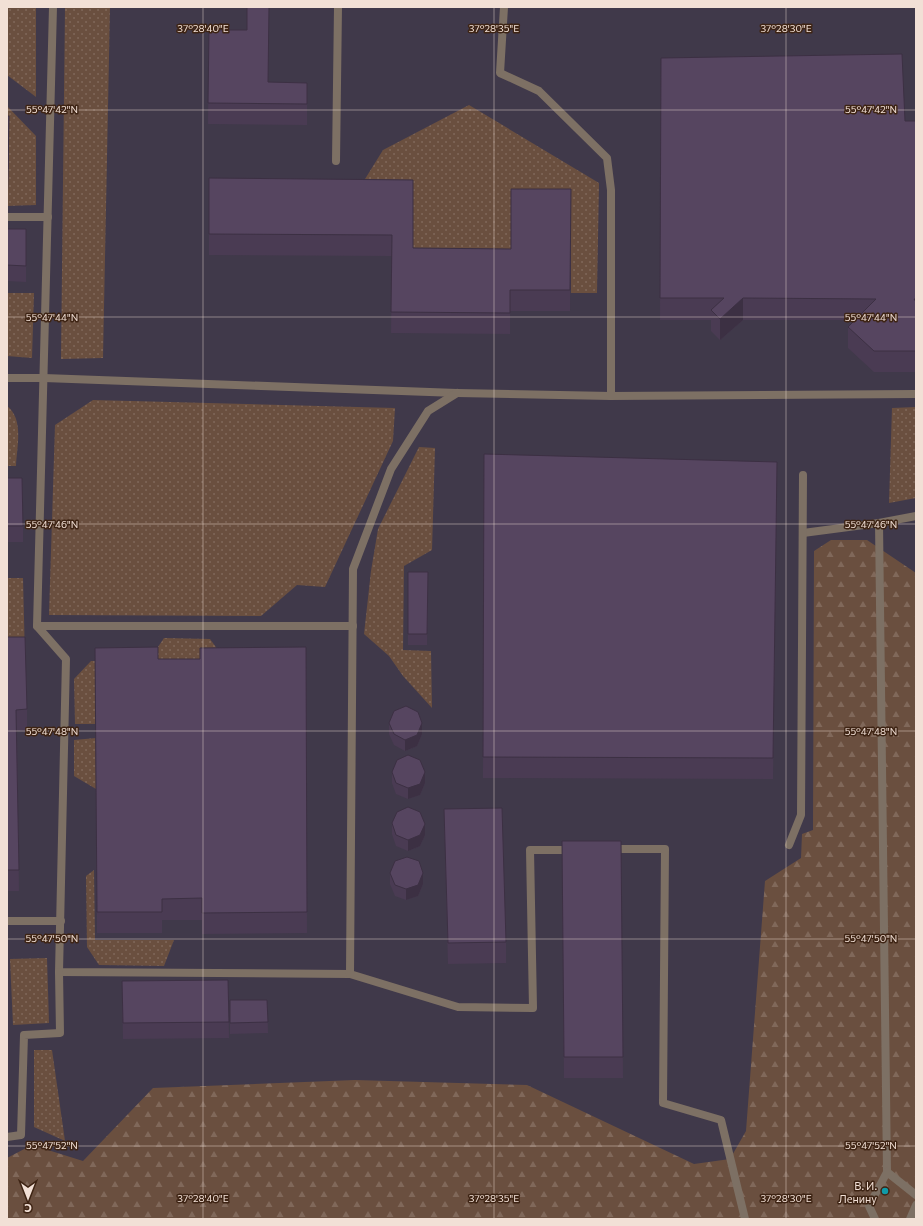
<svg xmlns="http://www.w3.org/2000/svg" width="923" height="1226" font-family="Commissioner,sans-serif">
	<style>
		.industrial { fill: #40394a }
		.grass { fill: url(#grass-dots) }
		.forest { fill: url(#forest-firs) }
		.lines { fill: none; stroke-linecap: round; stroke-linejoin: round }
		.service { stroke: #7d7064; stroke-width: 8 }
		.wall { fill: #4a3b53 }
		.shaded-wall { fill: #3c3043 }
		.building { fill: #564560; stroke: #3c3043 }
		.ticks { fill: none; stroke: #f2e0d6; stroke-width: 1; stroke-opacity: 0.45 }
		.culture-dot { fill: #0f9aa8; stroke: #3e2414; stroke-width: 1.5 }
		.labels { text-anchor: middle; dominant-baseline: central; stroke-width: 3; stroke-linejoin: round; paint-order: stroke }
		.poi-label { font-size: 11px; fill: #f2e0d6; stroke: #3e2414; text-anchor: end }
		.ticks-label { font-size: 10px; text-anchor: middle; fill: #f2e0d6; stroke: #3e2414; stroke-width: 3; stroke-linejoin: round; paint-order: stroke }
	</style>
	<defs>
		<pattern id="grass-dots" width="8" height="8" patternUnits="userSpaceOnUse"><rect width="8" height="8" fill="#6a4f3f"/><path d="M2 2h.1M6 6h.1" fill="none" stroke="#80685a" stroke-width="1.8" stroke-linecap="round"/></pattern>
		<pattern id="forest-firs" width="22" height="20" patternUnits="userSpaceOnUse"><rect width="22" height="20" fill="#6a4f3f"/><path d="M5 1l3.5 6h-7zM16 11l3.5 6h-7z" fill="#80685a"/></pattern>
	</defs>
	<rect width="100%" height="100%" fill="#492e1d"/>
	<rect class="industrial" x="7" y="7" width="909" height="1212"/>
	<g class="grass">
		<path d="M9,7H36V97L7,75V9Z"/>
		<path d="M65,7H110L103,358L61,359Z"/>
		<path d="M469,105L599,183L597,293H571V210L511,270L413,269L352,200L383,150Z"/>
		<path d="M7,106L36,136V205L7,206V190H8Z"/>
		<path d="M7,293H34L32,358L7,356Z"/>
		<path d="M93,400L395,408L393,441L325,587L297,585L261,616L49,615L55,425Z"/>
		<path d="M7,406C24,419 17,446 16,466H7Z"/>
		<path d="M916,407V498L889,503L892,408Z"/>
		<path d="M419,447L435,448L432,550L404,566L403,650L431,651L432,708L403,676L389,656L364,634L371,571L378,529Z"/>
		<path d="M7,578H23L25,658H7Z"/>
		<path d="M164,638L210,639L218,650V669L158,680V647Z"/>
		<path d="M91,661H95V669L96,724H75L74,679Z"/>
		<path d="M96,738V789L74,776V740Z"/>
		<path d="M94,870L95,940H174L164,966L99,965L87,947L86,876Z"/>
		<path d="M47,958L49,1023L13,1025L10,959Z"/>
		<path d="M34,1050H52L65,1141L34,1127Z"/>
	</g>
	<path class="forest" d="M831,540H867L916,573V1219H7V1158L32,1145L83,1161L153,1088L355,1080L527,1085L694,1164L730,1159L746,1131L765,881L801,858L802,834L813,830L814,551Z"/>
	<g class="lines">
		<g class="service">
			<path d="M53,7L37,626L66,659L59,972L350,974L458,1007L533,1008L530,850H571"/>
			<path d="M504,7L500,73L539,91L607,158L611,190V396"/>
			<path d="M336,161L338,7"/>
			<path d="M7,217H48"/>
			<path d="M7,378H44L457,393L611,396L916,394"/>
			<path d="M879,523L887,1172"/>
			<path d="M803,533L879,523L916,516"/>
			<path d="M37,626H353"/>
			<path d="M789,845L801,815L803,475"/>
			<path d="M611,849H665L663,1103L721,1120L745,1219"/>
			<path d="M7,921H61"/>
			<path d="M350,974L353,569L391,469L428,411L457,393"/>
			<path d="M7,1137L21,1135L24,1035L60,1033L59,972"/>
			<path d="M875,1219L869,1206L887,1172L916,1195"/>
			<path d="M910,1219L916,1205"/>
		</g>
	</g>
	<g class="wall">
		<path d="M209,30H247L269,82L307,104V125L208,124Z"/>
		<path d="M661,58L905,121H916V372H874L848,348V327L855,320H743L720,340L711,331V320H660Z"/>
		<path d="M7,116L9,137L8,190H7Z"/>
		<path d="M209,178L413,180V248L511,249L571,189L570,311H510V334L391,333L392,256L209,255Z"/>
		<path d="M7,229H26V282L7,281Z"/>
		<path d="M484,454L777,462L773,779L483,778Z"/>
		<path d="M7,478L23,526V542H7Z"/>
		<path d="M408,572H428L427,645H408Z"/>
		<path d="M7,637L27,709V730L17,731L19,891H7Z"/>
		<path d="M306,647L307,933L202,934V920H162V933H97L95,648L158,659H200Z"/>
		<path d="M389,723L422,734L417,746L405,751L394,745L389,734Z"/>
		<path d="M392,772L425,783L420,795L408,799L396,794L392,783Z"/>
		<path d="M444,809L506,942V963L448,964Z"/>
		<path d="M392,823L425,835L420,846L408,851L396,846L392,834Z"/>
		<path d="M562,841H621L623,1078H564Z"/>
		<path d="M390,873L423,884L418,896L406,900L395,896L390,884Z"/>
		<path d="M228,980L229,1038L123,1039L122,981Z"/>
		<path d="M230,1000H267L268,1033L230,1034Z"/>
	</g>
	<g class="shaded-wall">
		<path d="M9,116V137L8,190V169Z"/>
		<path d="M743,298V320L720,340V319Z"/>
		<path d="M422,723V734L417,746L405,751V740Z"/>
		<path d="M425,772V783L420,795L408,799V788Z"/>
		<path d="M425,824V835L420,846L408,851V840Z"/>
		<path d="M423,873V884L418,896L406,900V889Z"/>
	</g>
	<g class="building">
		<path d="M247,7H269L268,82L307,83V104L208,103L209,30H247Z"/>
		<path d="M902,54L905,121H916V299H914L916,302V351H874L848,327L876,299L743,298L720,319L711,310L724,298H660L661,58Z"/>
		<path d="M7,116H9L8,169H7Z"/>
		<path d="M209,178L413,180V248L511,249V189H571L570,290H510V313L391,312L392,235L209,234Z"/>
		<path d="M7,229H26V266L7,265Z"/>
		<path d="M484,454L777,462L773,758L483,757Z"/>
		<path d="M7,478H22L23,526H7Z"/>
		<path d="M408,572H428L427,634H408Z"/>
		<path d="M7,637H25L27,709L16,710L19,870H7Z"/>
		<path d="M158,647V659H200V648L306,647L307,912L202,913V898L162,899V912H97L95,648Z"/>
		<path d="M406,706L418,712L422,723L417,735L405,740L394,734L389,723L394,711Z"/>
		<path d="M408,755L420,760L425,772L420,784L408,788L396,783L392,772L397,760Z"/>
		<path d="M408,807L420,812L425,824L420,835L408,840L396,835L392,823L397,812Z"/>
		<path d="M502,808L506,942L448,943L444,809Z"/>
		<path d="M562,841H621L623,1057H564Z"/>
		<path d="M407,857L419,861L423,873L418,885L406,889L395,885L390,873L395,861Z"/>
		<path d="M228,980L229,1022L123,1023L122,981Z"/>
		<path d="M230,1000H267L268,1022L230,1023Z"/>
	</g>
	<path class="ticks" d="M203,7V1219M494,7V1219M786,7V1219M7,110H916M7,317H916M7,524H916M7,731H916M7,939H916M7,1146H916"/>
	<circle class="culture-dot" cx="885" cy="1191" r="4"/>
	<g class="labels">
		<g class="poi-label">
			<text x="877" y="1185">В. И.<tspan x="877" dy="13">Ленину</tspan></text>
		</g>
	</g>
	<g class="ticks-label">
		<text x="203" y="32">37°28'40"E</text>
		<text x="494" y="32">37°28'35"E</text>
		<text x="786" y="32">37°28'30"E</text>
		<text x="871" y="113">55°47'42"N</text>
		<text x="52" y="113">55°47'42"N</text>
		<text x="871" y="321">55°47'44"N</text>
		<text x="52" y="321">55°47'44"N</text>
		<text x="871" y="528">55°47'46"N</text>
		<text x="52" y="528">55°47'46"N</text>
		<text x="871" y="735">55°47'48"N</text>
		<text x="52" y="735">55°47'48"N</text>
		<text x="871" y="942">55°47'50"N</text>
		<text x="52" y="942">55°47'50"N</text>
		<text x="871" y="1149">55°47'52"N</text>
		<text x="52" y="1149">55°47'52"N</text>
		<text x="203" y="1202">37°28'40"E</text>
		<text x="494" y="1202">37°28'35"E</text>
		<text x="786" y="1202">37°28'30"E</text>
	</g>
	<rect width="923" height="1226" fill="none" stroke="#f2e0d6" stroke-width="16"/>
	<g transform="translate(28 1198) rotate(180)" stroke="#3e2414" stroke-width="3" paint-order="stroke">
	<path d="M0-3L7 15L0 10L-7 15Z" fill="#f2e0d6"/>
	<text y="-6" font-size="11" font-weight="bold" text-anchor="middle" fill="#f2e0d6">С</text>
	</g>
</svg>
